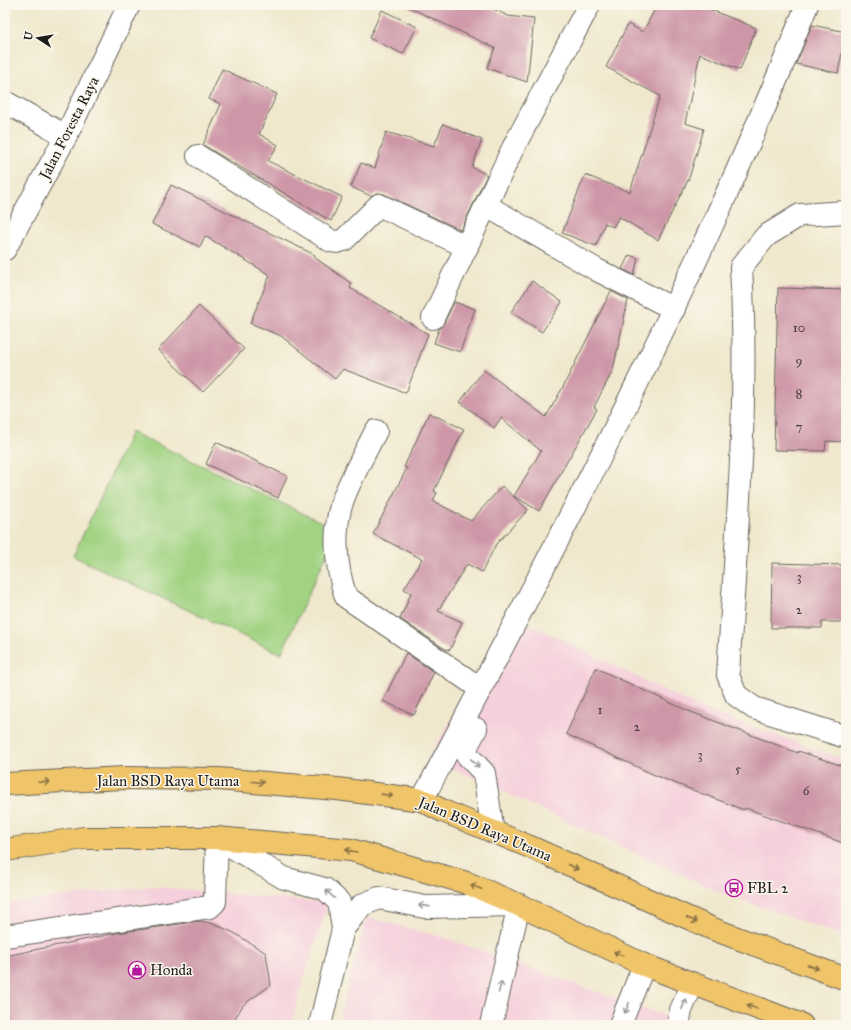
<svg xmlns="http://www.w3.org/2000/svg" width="851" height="1030" font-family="'IM FELL Great Primer',serif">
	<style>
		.built { fill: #f5cfdb }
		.green { fill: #a1d382; stroke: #5e784f }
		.building { fill: #ce97a8 }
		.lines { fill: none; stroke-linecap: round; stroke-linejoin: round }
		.minor-casing { stroke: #66635a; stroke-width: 24 }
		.major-casing { stroke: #66635a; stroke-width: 24 }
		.minor { stroke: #fff; stroke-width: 22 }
		.major { stroke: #f0c469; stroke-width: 22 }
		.oneway { stroke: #999 }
		.oneway2 { stroke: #867042 }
		.labels { text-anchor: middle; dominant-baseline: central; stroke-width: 3; stroke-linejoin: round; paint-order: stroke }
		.number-label { font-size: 13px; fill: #483b3f }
		.street-label { font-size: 15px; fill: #1c1c1c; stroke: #fbf7ec }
		.poi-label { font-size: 15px; fill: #1c1c1c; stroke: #fbf7ec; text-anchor: start }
	</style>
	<rect width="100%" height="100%" fill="#fbf7ec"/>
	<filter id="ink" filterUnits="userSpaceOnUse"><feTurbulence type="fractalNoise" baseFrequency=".025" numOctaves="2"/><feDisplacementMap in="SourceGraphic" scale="8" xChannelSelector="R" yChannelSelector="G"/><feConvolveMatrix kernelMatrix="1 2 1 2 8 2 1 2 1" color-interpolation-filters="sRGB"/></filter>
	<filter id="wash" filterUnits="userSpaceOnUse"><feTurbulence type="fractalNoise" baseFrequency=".012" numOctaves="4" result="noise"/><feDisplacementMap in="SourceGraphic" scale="16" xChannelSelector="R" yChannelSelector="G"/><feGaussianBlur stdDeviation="0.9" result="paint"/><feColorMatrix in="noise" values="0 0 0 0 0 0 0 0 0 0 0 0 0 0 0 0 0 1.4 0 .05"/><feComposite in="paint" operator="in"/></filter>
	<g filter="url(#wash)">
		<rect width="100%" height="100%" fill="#f0e8cd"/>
		<g class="built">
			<path d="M513,616L704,710L846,760V937L719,892L429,757Z"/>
			<path d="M150,886L328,903L298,998L292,1025H5V904Z"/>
			<path d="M367,917L442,937L690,1025H360L339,1018Z"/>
		</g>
		<path class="green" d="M131,432L338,530L281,654L73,556Z"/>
		<g id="blocks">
			<g class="building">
				<path d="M404,5H485L508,16L534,19L527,82L487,68L495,48Z"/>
				<path d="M657,5H699L756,28L740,70L700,54L685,123L704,129L689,178L658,240L619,217L613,227L605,223L596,246L562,233L585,175L630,192L660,96L606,67L628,24L643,32Z"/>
				<path d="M382,10L417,27L403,54L369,38Z"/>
				<path d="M812,25L846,32L838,73L796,64Z"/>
				<path d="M222,69L277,94L259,134L278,145L268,161L342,197L331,221L203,145L221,104L209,99Z"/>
				<path d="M443,124L482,140L472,167L487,175L461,230L384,194L377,193L371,196L351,187L361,163L375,168L386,132L434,146Z"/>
				<path d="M171,185L315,255L314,257L352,284L350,288L428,334L406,393L343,369L335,379L281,336L250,323L270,275L205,236L200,247L152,224Z"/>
				<path d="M629,255L638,258L634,275L622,269Z"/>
				<path d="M532,281L562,302L542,332L511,312Z"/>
				<path d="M778,288L846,290V442L826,441L825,451L774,450Z"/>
				<path d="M611,291L628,300L613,370L594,407L597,409L539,511L514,496L541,451L501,418L494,428L460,402L484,370L546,417L563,387Z"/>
				<path d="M454,302L475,309L460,352L434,343L439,329L444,323Z"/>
				<path d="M199,306L244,349L203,392L158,350Z"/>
				<path d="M429,413L464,429L434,491L437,493L433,501L471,521L502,486L528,510L496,544L482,572L467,564L438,611L462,622L450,650L445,649L400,619L411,593L404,589L422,559L373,534L407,468L404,467Z"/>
				<path d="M216,442L287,476L278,498L206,464Z"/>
				<path d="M772,563L846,565V622H822V628H771Z"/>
				<path d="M406,653L434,672L414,715L383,701Z"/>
				<path d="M596,668L686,710L798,753V751L846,767V844L745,808L744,810L659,777L566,734Z"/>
				<path d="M200,921L215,924L234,933L266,953L271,985L243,1005L231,1025H9L5,1003V956L117,933Z"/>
			</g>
		</g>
	</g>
	<g filter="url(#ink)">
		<use href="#blocks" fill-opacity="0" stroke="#66635a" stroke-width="1"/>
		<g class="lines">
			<defs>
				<g id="minor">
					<path d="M5,102L66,136"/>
					<path d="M198,156L331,241L337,242L344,240L379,205L467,247"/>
					<path d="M487,206L597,270L674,309"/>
					<path d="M846,212L800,215L766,236L741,267C749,403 736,539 728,675L736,695L754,708L846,737"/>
					<path d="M5,249L66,136L129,5"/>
					<path d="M433,318L513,148L589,5"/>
					<path d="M376,431C365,452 354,473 345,494C332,525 335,566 346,597L481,689"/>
					<path d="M476,729L467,746V755L484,773L493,832"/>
					<path d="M422,800C559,540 698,279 807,5"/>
					<path d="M343,929L362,905L379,898L425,907L519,905L491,1025"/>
					<path d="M5,936L210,907L215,902L217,838L284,878L325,889L339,902L343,929L320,1025"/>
					<path d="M620,1025L644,965"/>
					<path d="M678,1025L681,1010L692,985"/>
				</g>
				<g id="major">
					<path d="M5,784L124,778L218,779L337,789L422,800L443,811L528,846L713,929L846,979"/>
					<path d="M5,850L84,838H217L351,850L467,883L519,905L644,965L802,1025"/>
				</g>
			</defs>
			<use href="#minor" class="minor-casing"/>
			<use href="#major" class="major-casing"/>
			<use href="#minor" class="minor"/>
			<use href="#major" class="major"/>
		</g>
		<defs><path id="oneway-shaft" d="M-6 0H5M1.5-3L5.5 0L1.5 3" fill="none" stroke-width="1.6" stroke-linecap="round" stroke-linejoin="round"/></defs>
		<g class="oneway">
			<use href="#oneway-shaft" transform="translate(475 763) rotate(44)"/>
			<use href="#oneway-shaft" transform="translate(330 894) rotate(-137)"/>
			<use href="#oneway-shaft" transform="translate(424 906) rotate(-174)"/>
			<use href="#oneway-shaft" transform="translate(500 987) rotate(-77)"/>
			<use href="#oneway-shaft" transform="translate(684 1004) rotate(-68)"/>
			<use href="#oneway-shaft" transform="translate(627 1008) rotate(112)"/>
		</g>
		<g class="oneway2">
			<use href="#oneway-shaft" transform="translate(44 782) rotate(-3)"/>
			<use href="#oneway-shaft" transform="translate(258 782) rotate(5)"/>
			<use href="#oneway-shaft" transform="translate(387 795) rotate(8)"/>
			<use href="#oneway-shaft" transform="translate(351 851) rotate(-170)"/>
			<use href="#oneway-shaft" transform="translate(573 867) rotate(24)"/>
			<use href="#oneway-shaft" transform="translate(476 887) rotate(-158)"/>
			<use href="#oneway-shaft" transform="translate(692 920) rotate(24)"/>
			<use href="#oneway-shaft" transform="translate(619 954) rotate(-155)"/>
			<use href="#oneway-shaft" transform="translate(813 967) rotate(21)"/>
			<use href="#oneway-shaft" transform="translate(752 1007) rotate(-160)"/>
		</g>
	</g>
	<defs>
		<symbol id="bus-ring" viewBox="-11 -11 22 22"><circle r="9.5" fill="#fbf7ec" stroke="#b5179e" stroke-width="1.5"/><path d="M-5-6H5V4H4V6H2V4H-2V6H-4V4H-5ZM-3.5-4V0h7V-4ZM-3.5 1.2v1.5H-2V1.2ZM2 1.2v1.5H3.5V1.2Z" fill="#b5179e"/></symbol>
		<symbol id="shop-ring" viewBox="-11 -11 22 22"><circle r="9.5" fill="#fbf7ec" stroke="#b5179e" stroke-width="1.5"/><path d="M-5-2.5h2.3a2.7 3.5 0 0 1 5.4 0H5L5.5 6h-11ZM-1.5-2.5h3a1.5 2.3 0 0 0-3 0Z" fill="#b5179e"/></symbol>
	</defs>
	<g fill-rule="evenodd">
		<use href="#bus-ring" x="724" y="878" width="20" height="20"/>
		<use href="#shop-ring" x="127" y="960" width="20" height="20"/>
	</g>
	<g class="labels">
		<g class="number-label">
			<text x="799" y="328">10</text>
			<text x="799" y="361">9</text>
			<text x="799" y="394">8</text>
			<text x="799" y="427">7</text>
			<text x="799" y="577">3</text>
			<text x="799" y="610">2</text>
			<text x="600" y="710">1</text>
			<text x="637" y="727">2</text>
			<text x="700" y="755">3</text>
			<text x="738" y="769">5</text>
			<text x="806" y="791">6</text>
		</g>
		<g class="street-label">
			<text transform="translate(69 128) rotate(-63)">Jalan Foresta Raya</text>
			<text x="168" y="781">Jalan BSD Raya Utama</text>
			<text transform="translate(485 829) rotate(23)">Jalan BSD Raya Utama</text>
		</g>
		<g class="poi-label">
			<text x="747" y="888">FBL 2</text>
			<text x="150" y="970">Honda</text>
		</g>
	</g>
	<rect width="851" height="1030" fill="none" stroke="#fbf7ec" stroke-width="20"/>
	<g transform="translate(38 38) rotate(282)" stroke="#fbf7ec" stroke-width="3" paint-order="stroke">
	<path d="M0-3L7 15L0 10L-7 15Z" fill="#1c1c1c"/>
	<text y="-6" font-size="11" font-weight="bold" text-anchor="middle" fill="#1c1c1c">U</text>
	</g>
</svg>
